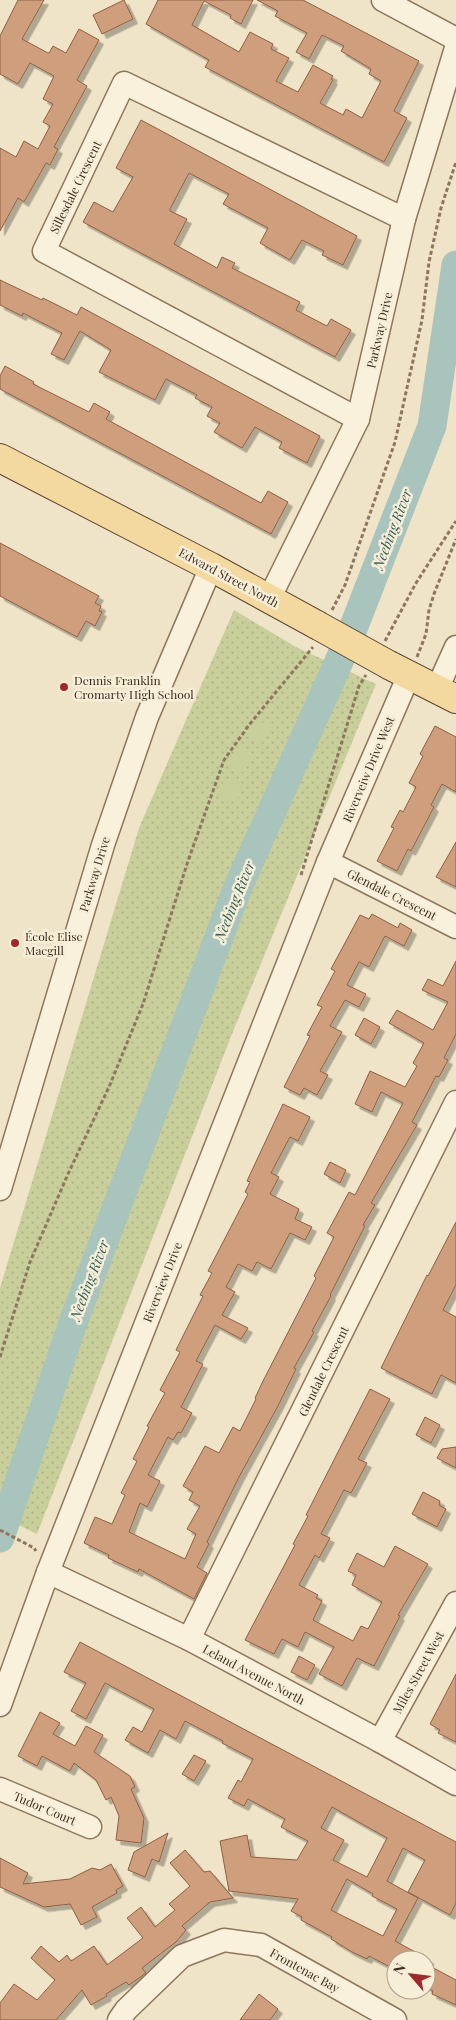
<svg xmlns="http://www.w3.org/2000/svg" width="456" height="2020" font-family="'Playfair Display',serif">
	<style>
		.grass { fill: url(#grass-dots) }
		.garden { fill: #c9cf9b }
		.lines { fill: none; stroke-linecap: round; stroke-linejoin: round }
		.river { stroke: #a9c4bc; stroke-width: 29 }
		.building { fill: #cf9f7d; stroke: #8d5f41; fill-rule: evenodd; filter: url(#shadow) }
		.minor-casing { stroke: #8d765c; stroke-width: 25 }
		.major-casing { stroke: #5b4430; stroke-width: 30 }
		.path { stroke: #8d765c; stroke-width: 3; stroke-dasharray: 4 2.5; stroke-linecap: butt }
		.minor { stroke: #faf1dc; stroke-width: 22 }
		.major { stroke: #f3d9a0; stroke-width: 28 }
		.major-bridge-casing { stroke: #5b4430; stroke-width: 30; stroke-linecap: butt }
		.major-bridge { stroke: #f3d9a0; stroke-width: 28 }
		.poi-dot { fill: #9e2a2b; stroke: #f7eed8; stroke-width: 2 }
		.labels { text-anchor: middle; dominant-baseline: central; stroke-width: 5; stroke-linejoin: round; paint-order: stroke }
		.street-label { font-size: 12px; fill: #3d2e20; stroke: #f7eed8 }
		.poi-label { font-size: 12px; fill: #3d2e20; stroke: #f7eed8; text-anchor: start }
		.water-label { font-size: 14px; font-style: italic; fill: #2f5d5a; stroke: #f7eed8 }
	</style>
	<defs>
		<pattern id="grass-dots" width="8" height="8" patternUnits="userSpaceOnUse" patternTransform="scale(1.25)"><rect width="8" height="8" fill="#c9cf9b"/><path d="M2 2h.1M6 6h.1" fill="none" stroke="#aeb285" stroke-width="1.8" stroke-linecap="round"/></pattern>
		<filter id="shadow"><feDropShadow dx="4.5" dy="4.5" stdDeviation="0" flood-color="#0004"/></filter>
	</defs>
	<rect width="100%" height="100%" fill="#f0e4c8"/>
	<path class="grass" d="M234,610L296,647L376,684L232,1034L37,1534L0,1516V1288L139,828Z"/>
	<g class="garden">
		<path d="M258,719L272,729L260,745L246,735Z"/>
		<path d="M238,747L253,755L244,773L229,766Z"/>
		<path d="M224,778L241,782L237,802L220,798Z"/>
	</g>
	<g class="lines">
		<path class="river" d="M0,1538L74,1320L238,887L349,639L432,426L456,265"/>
	</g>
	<g class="building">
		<path d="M18,0H44L22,39L48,53H49L53,46L66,53L79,29L99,40L77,80L87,86L54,147L58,149L50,165L46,163L24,202L18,198L0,231V148L16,157L24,141L38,149L50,126L43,122L53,104L43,99L54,76L30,63L18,84L0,74V36Z"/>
		<path d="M124,0L133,19L102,34L93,15Z"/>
		<path d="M158,0H253L241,24L230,18L231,15L204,1L192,25L239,52L250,32L273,44L271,49L289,58L276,81L298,92L313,65L333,76L331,79L333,80L320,103L343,115L346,109L362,118L381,81L369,74L371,69L341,51L344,46L322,35L309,59L296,52L307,33L275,16L278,11L257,0H303L419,61L394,111L407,118L384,162L205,67L209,60L146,24Z"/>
		<path d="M141,120L357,236L343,265L322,255L324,251L302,240L290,260L260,243L268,228L223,204L229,194L189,173L170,209V211L187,219L174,244L217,268L222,257L235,263L232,268L300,302L296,310L327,326L331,319L351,330L335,357L83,222L94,202L113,212L133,177L116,168Z"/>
		<path d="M0,280L42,300L43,298L77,315L81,307L320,436L307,463L279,448L282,442L255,427L242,448L214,432L220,423L207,416L212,407L195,398L197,395L166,379L155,400L99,372L111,350L80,331L64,360L51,354L62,333L23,313L22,316L0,305Z"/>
		<path d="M5,366L34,382L33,384L89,412L94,403L110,412L106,419L261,503L268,491L288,502L271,534L0,389V376Z"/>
		<path d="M0,543L99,596L95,603L101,606L99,611L102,612L95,626L86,621L77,637L0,596Z"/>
		<path d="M435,726L456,737V792L442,784L431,805L434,807L411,851L408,849L397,871L377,861L394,828L391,827L400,810L403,812L416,787L409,783L423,756L420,754Z"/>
		<path d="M456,842V887L436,877Z"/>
		<path d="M372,914L398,928L400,923L412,930L404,946L385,936L369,967L359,962L347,985L366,994L359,1007L345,1000L330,1026L342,1032L320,1071L328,1075L317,1095L304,1088L300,1095L284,1087L310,1036L307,1035L322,1007L317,1005L335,971L331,969L360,915L369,919Z"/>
		<path d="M456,961V1034L444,1058L448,1060L439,1077L436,1076L412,1122L417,1125L371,1203L375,1205L363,1225L365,1226L330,1295L331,1296L312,1331L314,1332L294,1368L296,1369L278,1406L239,1477L207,1542L209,1544L197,1567L207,1573L194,1599L139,1569L138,1572L108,1558L109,1555L84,1543L95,1517L112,1524L125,1495L121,1493L137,1461L133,1459L149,1427L147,1426L165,1393L160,1390L180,1352L176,1350L203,1296L200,1295L212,1273L208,1271L248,1194L245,1192L250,1182L247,1181L283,1104L310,1117L298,1141L290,1137L271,1173L279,1177L270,1194L299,1209L295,1219L312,1227L305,1240L290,1233L271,1269L257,1262L252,1271L238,1264L226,1287L235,1292L222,1315L248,1328L241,1339L215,1325L196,1361L203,1364L181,1407L192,1413L181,1433L178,1432L173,1440L168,1437L148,1475L160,1481L147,1507L140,1503L129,1532L185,1559L196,1534L187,1529L200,1506L189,1500L193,1492L183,1486L205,1446L219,1453L233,1427L240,1431L256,1399L255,1398L263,1381L316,1278L314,1276L334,1237L327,1233L349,1192L355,1195L403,1103L381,1092L372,1112L355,1104L370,1071L405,1087L417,1066L413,1063L424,1043L389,1023L397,1010L433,1030L448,1002L422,990L428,979L443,986Z"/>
		<path d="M364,1018L380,1027L371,1044L355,1035Z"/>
		<path d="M330,1162L346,1170L340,1183L324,1174Z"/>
		<path d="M456,1222V1285L443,1310L456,1317V1383L441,1375L432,1394L381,1368L427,1275L428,1276Z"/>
		<path d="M370,1389L390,1399L358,1459L367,1463L351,1493L344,1490L321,1534L330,1538L319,1558L315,1555L299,1585L318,1595L316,1598L322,1601L313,1620L353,1641L361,1626L368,1629L382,1602L352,1585L356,1575L348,1571L357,1553L384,1567L395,1546L428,1564L398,1615L400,1616L374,1666L357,1658L342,1686L319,1674L334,1647L305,1632L298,1647L282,1639L274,1654L245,1640L295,1545L293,1544L308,1516L306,1515Z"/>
		<path d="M425,1417L440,1425L431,1443L416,1435Z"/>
		<path d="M456,1447V1468L437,1458L442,1449Z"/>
		<path d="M423,1492L440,1501L439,1505L446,1509L437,1527L412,1514Z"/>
		<path d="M80,1642L456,1842V1903L450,1915L408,1892L425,1860L403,1848L387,1881L418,1898L395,1941L430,1960H396V1970L369,1956L367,1959L352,1952L331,1939L332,1937L301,1920L302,1917L291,1911L298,1899L229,1891L220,1841L247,1835L251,1857L297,1860L308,1841L281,1827L285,1819L248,1799L244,1806L228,1798L238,1780L241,1782L253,1759L222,1743L223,1741L185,1721L176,1739L160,1730L148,1753L125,1740L133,1727L142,1732L154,1709L105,1683L86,1719L71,1711L86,1683L64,1672ZM332,1807L387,1838L367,1877L333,1860L344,1840L321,1828ZM347,1879L373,1894L372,1896L397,1909L383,1936L331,1910Z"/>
		<path d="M299,1656L315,1665L307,1680L291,1672Z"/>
		<path d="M456,1674V1742L438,1733L440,1730L430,1724Z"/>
		<path d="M40,1712L60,1723L53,1734L75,1746L86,1726L103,1735L94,1752L130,1776L135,1787L131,1789L144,1818L141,1843L116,1840L119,1816L111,1797L106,1800L96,1780L74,1763L70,1771L42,1756L37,1766L18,1756Z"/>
		<path d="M194,1755L206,1761L194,1781L182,1774Z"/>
		<path d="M168,1833L159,1862L152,1859L145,1877L128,1870L134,1852Z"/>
		<path d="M185,1850L204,1872L210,1871L233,1898L210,1902L182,1926L186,1930L176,1942L142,1968L146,1973L129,1985L126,1982L106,1994L107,1996L91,2005L82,1990L56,2020H0V2003L14,1984L37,2000L55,1980L31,1958L41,1946L59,1962L67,1955L71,1961L94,1946L107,1965L143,1938L127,1918L141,1907L155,1927L175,1910L169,1904L190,1886L170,1863Z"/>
		<path d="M0,1858L28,1873L23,1884L70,1879L92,1868L100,1870L111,1864L123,1886L116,1890L117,1893L92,1907L97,1917L81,1925L70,1904L44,1907L0,1887Z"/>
		<path d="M426,1964L456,1980V2005L432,1994L433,1991L426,1987Z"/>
		<path d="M259,1994L278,2009L270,2020H240Z"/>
	</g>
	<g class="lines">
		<defs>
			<g id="minor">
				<path d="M383,0L456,39"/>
				<path d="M358,419L44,251L124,83L404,219"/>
				<path d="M269,599L358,419L404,219L456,48"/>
				<path d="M437,689L456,647"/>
				<path d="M328,862L456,927"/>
				<path d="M0,1189L103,845L147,717L211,567"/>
				<path d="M48,1572L189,1639L380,1741L456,1784"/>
				<path d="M189,1639L456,1102"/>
				<path d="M0,1705L48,1572L328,862L409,675"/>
				<path d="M380,1741L456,1603"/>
				<path d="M0,1789L90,1827"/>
				<path d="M119,2020L126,2010L182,1956L224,1940L261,1945L395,2020"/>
			</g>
			<g id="major">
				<path d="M0,458L211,567L317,625"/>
				<path d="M389,665L456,699"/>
			</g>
		</defs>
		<use href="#minor" class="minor-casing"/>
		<use href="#major" class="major-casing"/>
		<g class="path">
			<path d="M332,610L345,585L395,442L422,320L429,262L441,208L456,162"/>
			<path d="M385,641L416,583L456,521"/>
			<path d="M417,657L426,634L429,610L434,594L456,539"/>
			<path d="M301,875L359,686L366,675"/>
			<path d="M0,1357L30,1262L68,1174L109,1087L143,1004L187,864L224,760L249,725L313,647"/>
			<path d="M0,1530L34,1548L36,1551"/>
		</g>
		<use href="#minor" class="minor"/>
		<use href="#major" class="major"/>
		<defs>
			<path id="major-bridge" d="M317,625L389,665"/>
		</defs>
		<use href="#major-bridge" class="major-bridge-casing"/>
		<use href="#major-bridge" class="major-bridge"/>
	</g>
	<g class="poi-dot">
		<circle cx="64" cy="687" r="5"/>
		<circle cx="15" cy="943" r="5"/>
	</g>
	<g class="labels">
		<g class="street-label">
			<text transform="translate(75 187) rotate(-64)">Sillesdale Crescent</text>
			<text transform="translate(379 330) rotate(-77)">Parkway Drive</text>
			<text transform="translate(229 577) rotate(28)">Edward Street North</text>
			<text transform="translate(368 769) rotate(-67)">Riverveiw Drive West</text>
			<text transform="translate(94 874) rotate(-73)">Parkway Drive</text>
			<text transform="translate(392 894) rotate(27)">Glendale Crescent</text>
			<text transform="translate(162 1282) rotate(-68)">Riverview Drive</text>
			<text transform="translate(323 1371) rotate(-64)">Glendale Crescent</text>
			<text transform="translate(418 1672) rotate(-61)">Miles Street West</text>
			<text transform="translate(254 1674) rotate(28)">Leland Avenue North</text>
			<text transform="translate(45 1808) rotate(23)">Tudor Court</text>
			<text transform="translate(305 1970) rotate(29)">Frontenac Bay</text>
		</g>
		<g class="poi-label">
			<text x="74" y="680">Dennis Franklin<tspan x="74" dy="14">Cromarty High School</tspan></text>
			<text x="25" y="936">École Elise<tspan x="25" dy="14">Macgill</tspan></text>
		</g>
		<g class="water-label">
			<text transform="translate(392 529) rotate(-69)">Neebing River</text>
			<text transform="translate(234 901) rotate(-68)">Neebing River</text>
			<text transform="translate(89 1280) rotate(-69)">Neebing River</text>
		</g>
	</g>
	<g transform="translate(411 1975) rotate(298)"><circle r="24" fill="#f7eed8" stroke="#ada18e"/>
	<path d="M0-4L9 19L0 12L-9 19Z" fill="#9e2a2b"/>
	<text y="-8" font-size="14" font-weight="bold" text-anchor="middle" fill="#3d2e20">N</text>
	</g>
</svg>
